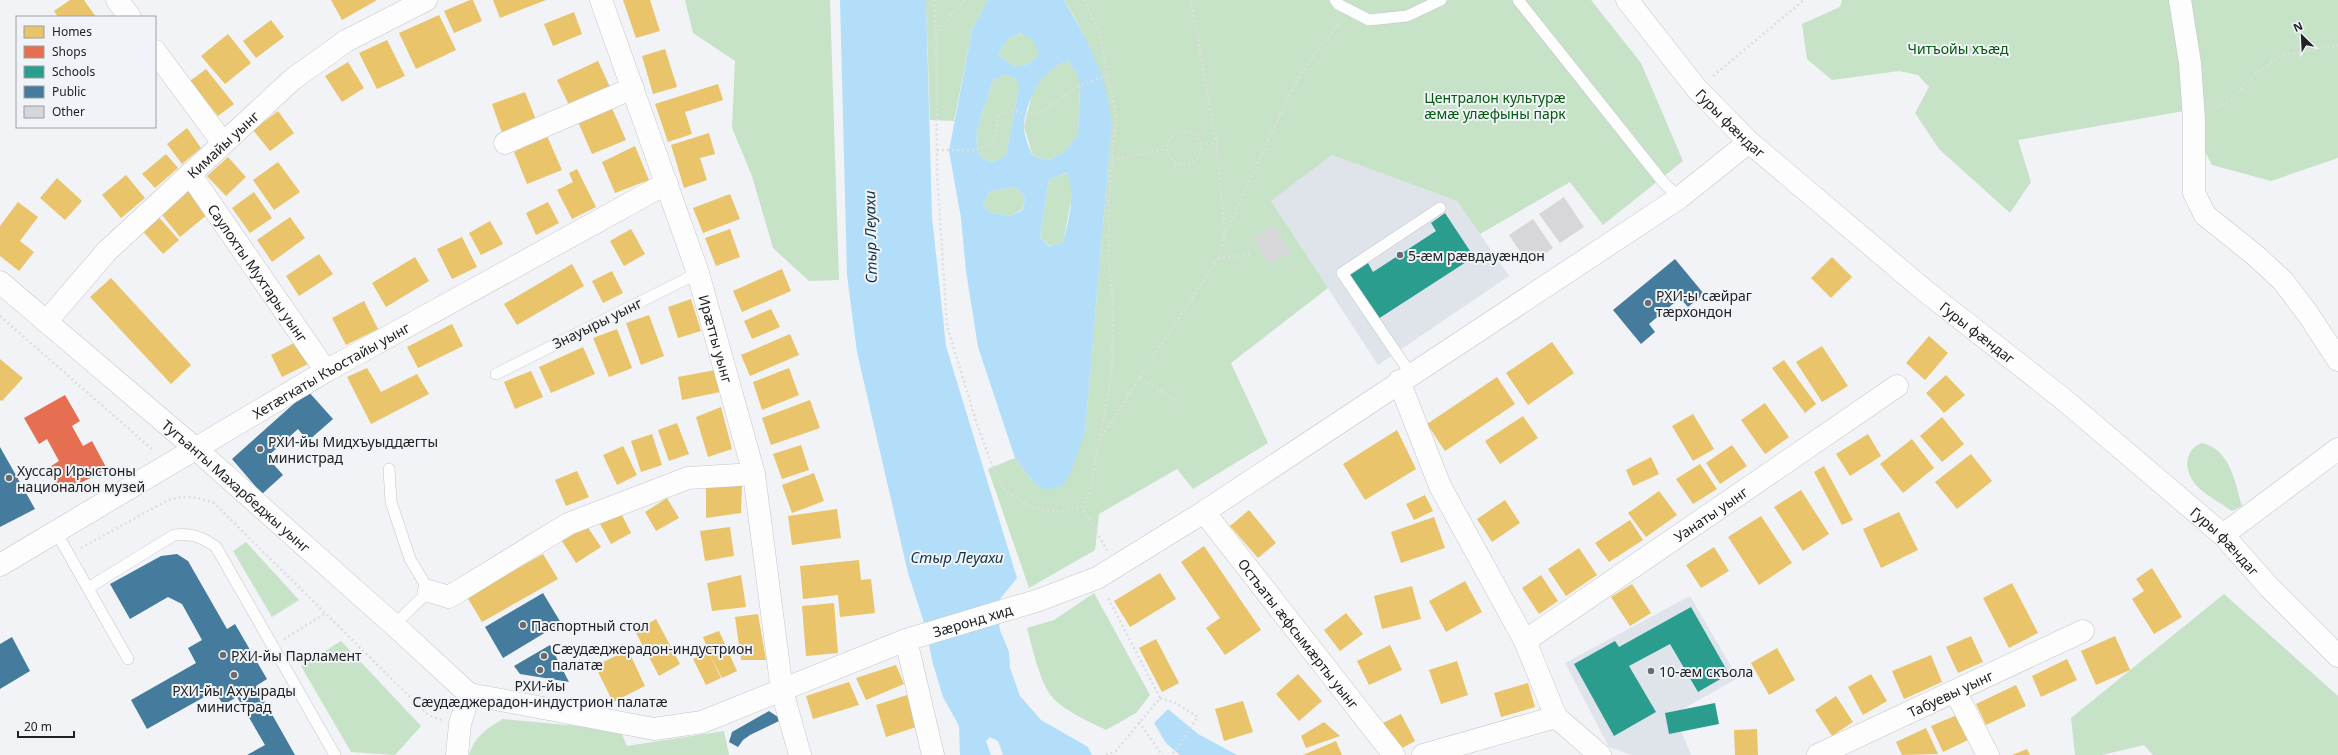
<svg xmlns="http://www.w3.org/2000/svg" width="2338" height="755" font-family="'Noto Sans',sans-serif">
	<style>
		.built { fill: #dfe4eb }
		.green { fill: #c6e2c7 }
		.water { fill: #b3defa; fill-rule: evenodd }
		.homes { fill: #e9c46a }
		.shops { fill: #e76f51 }
		.schools { fill: #2a9d8f }
		.public { fill: #457b9d }
		.building { fill: #d7d7d9 }
		.lines { fill: none; stroke-linecap: round; stroke-linejoin: round }
		.lane-casing { stroke: #c4c5c7; stroke-width: 12 }
		.street-casing { stroke: #c4c5c7; stroke-width: 23 }
		.secondary-casing { stroke: #c4c5c7; stroke-width: 23 }
		.path { stroke: #dddede; stroke-width: 2.5; stroke-dasharray: 2 3; stroke-linecap: butt }
		.lane { stroke: #fdfdfe; stroke-width: 11 }
		.street { stroke: #fdfdfe; stroke-width: 22 }
		.secondary { stroke: #fdfdfe; stroke-width: 22 }
		.poi-dot { fill: #6a6b6d; stroke: #f0f3f7; stroke-width: 1.5 }
		.labels { text-anchor: middle; dominant-baseline: central; stroke-width: 4; stroke-linejoin: round; paint-order: stroke }
		.park-label { font-size: 14px; fill: #025a0c; stroke: #f0f3f7 }
		.street-label { font-size: 14px; fill: #212223; stroke: #f0f3f7 }
		.poi-label { font-size: 14px; fill: #212223; stroke: #f0f3f7; text-anchor: start }
		.water-label { font-size: 15px; font-style: italic; fill: #113347; stroke: #f0f3f7 }
	</style>
	<rect width="100%" height="100%" fill="#f1f3f6"/>
	<g class="built">
		<path d="M1332,155L1457,201L1509,276L1378,365L1271,201Z"/>
		<path d="M1690,596L1738,678L1674,714L1691,755H1631L1609,747L1565,663Z"/>
	</g>
	<g class="green">
		<path d="M685,0H830L839,280L809,281L773,248L752,176L732,128L735,61L693,33Z"/>
		<path d="M926,0H988L972,30L954,121L930,120Z"/>
		<path d="M1064,0H1591L1641,63L1683,161L1603,225L1570,182L1480,234L1457,201L1332,155L1271,201L1328,288L1231,363L1268,443L1193,489L1177,469L1099,514L1095,550L1029,588L988,469L1015,458L1034,483L1085,432L1111,134C1109,85 1090,42 1064,0Z"/>
		<path d="M1842,0H2338V158L2271,181L2212,165L2184,111L2018,140L2031,182L2010,213L1939,149L1915,113L1929,87L1918,75L1899,71L1832,80L1807,59L1802,24L1840,7Z"/>
		<path d="M1022,33L1033,40L1040,55L1028,64L1015,67L998,54L1008,39Z"/>
		<path d="M1068,61L1076,71L1080,85L1078,134L1065,152L1048,160L1033,156L1024,127L1032,94L1042,78L1055,65Z"/>
		<path d="M1006,74L1015,78L1019,87L1006,156L992,162C989,161 984,160 981,157C968,142 988,98 993,80Z"/>
		<path d="M1068,172L1073,191L1063,242L1051,247L1040,237L1049,180Z"/>
		<path d="M1015,187L1025,197L1023,209L1010,216L989,212L983,203L990,191Z"/>
		<path d="M2202,443C2230,449 2235,482 2242,506L2232,511C2221,503 2207,496 2198,487C2184,473 2182,451 2202,443Z"/>
		<path d="M246,542L299,600L272,617L233,551Z"/>
		<path d="M1094,593L1150,695L1136,713L1106,730C1092,723 1063,710 1053,698C1040,684 1032,646 1027,628L1054,620Z"/>
		<path d="M2224,594L2338,696V755H2153L2144,745L2102,755H2075L2071,718Z"/>
		<path d="M341,641L421,726L395,755L351,752L301,666Z"/>
		<path d="M503,719L620,730L627,746L724,731L729,755H469C474,737 487,728 503,719Z"/>
	</g>
	<g class="water">
		<path d="M840,0H926L932,217L946,346L1017,578L996,604L1000,630L1009,652L1010,668L1020,696L1041,720L1088,747L1092,755H1003L998,741L990,737L986,741L991,755H960L959,726L943,697L933,664L925,626L908,573L857,352L847,275Z"/>
		<path d="M988,0H1064L1086,39L1103,77L1111,117V134L1085,432L1071,472L1063,486L1046,490L1034,483L1015,458L978,347L966,271L961,218L949,151L972,30ZM1021,33L1033,40L1039,55L1028,64L1015,67L998,54L1008,39ZM1068,61L1076,71L1080,85L1078,134L1065,152L1048,160L1033,156C1029,148 1024,136 1024,127C1025,102 1042,67 1068,61ZM1006,74L1015,78L1019,87L1006,156L992,162C989,161 984,160 981,157C968,142 988,98 993,80ZM1067,172C1076,195 1069,219 1063,242L1050,247L1040,237L1049,180ZM1015,187L1025,197L1023,210L1010,216L989,212L983,203L990,191Z"/>
		<path d="M1168,709L1198,734L1237,755H1180L1166,743L1154,723Z"/>
	</g>
	<g class="homes">
		<path d="M70,0H84L96,17H58L54,11Z"/>
		<path d="M331,0H377L342,20Z"/>
		<path d="M470,0H473L482,21L454,33L444,11Z"/>
		<path d="M493,0H546L500,18Z"/>
		<path d="M623,0H650L660,31L636,38Z"/>
		<path d="M574,12L582,34L553,46L544,24Z"/>
		<path d="M439,15L456,50L416,69L399,33Z"/>
		<path d="M271,20L284,37L256,58L243,41Z"/>
		<path d="M228,34L251,63L225,84L201,56Z"/>
		<path d="M387,40L405,76L377,89L359,53Z"/>
		<path d="M665,49L677,87L653,94L642,56Z"/>
		<path d="M598,61L610,87L569,105L557,80Z"/>
		<path d="M348,62L364,88L342,102L325,76Z"/>
		<path d="M206,69L234,104L218,116L190,81Z"/>
		<path d="M718,84L723,100L685,112L692,134L668,142L655,104Z"/>
		<path d="M525,92L536,120L502,133L492,104Z"/>
		<path d="M611,106L626,140L592,154L578,122Z"/>
		<path d="M278,111L294,133L270,151L253,130Z"/>
		<path d="M187,128L201,148L182,164L167,144Z"/>
		<path d="M709,133L715,154L700,158L707,180L684,188L671,145Z"/>
		<path d="M547,136L562,170L527,184L514,152Z"/>
		<path d="M635,146L649,180L615,193L602,162Z"/>
		<path d="M166,154L178,168L155,188L142,174Z"/>
		<path d="M228,157L246,177L226,196L207,176Z"/>
		<path d="M278,162L300,192L274,210L253,180Z"/>
		<path d="M577,169L596,207L572,219L557,190L573,182L569,173Z"/>
		<path d="M126,175L145,198L121,218L102,195Z"/>
		<path d="M57,178L82,201L65,220L40,198Z"/>
		<path d="M186,187L208,214L180,237L158,210Z"/>
		<path d="M254,192L272,218L250,233L232,208Z"/>
		<path d="M730,194L740,219L703,233L693,208Z"/>
		<path d="M18,202L38,217L20,241L34,252L19,271L0,256V226Z"/>
		<path d="M548,202L559,223L536,235L526,213Z"/>
		<path d="M156,214L179,240L163,254L140,228Z"/>
		<path d="M290,217L305,238L272,262L257,240Z"/>
		<path d="M490,221L503,244L481,255L469,233Z"/>
		<path d="M631,229L645,254L624,266L610,241Z"/>
		<path d="M730,229L740,257L716,266L705,238Z"/>
		<path d="M462,237L477,267L452,279L437,249Z"/>
		<path d="M319,254L333,274L299,296L286,276Z"/>
		<path d="M415,257L429,281L386,307L372,283Z"/>
		<path d="M1832,257L1852,277L1831,298L1811,278Z"/>
		<path d="M572,264L584,286L517,325L504,304Z"/>
		<path d="M782,269L791,291L742,312L733,291Z"/>
		<path d="M612,271L623,293L603,303L592,281Z"/>
		<path d="M111,278L191,365L171,384L90,297Z"/>
		<path d="M691,299L701,331L678,338L668,307Z"/>
		<path d="M364,301L378,329L346,345L332,318Z"/>
		<path d="M771,309L780,327L752,339L744,321Z"/>
		<path d="M649,315L664,356L641,365L626,323Z"/>
		<path d="M452,324L463,346L418,368L407,347Z"/>
		<path d="M617,329L632,368L609,377L593,338Z"/>
		<path d="M790,334L799,355L750,376L741,355Z"/>
		<path d="M1929,336L1948,353L1925,380L1906,363Z"/>
		<path d="M296,342L308,364L282,377L271,355Z"/>
		<path d="M1552,342L1574,373L1528,405L1506,373Z"/>
		<path d="M1822,346L1848,386L1822,402L1796,362Z"/>
		<path d="M583,347L595,374L551,393L539,367Z"/>
		<path d="M0,359L23,378L2,401L0,400Z"/>
		<path d="M1784,360L1816,404L1805,413L1772,368Z"/>
		<path d="M367,368L381,392L417,374L429,394L371,424L347,377Z"/>
		<path d="M789,368L799,395L762,410L753,382Z"/>
		<path d="M715,370L720,392L682,400L678,377Z"/>
		<path d="M531,371L543,397L515,409L504,382Z"/>
		<path d="M1946,375L1965,395L1944,413L1926,393Z"/>
		<path d="M1497,377L1515,404L1445,451L1427,424Z"/>
		<path d="M810,400L820,428L771,445L762,418Z"/>
		<path d="M1765,403L1789,437L1765,454L1741,420Z"/>
		<path d="M721,407L732,449L708,457L696,417Z"/>
		<path d="M1693,414L1714,449L1693,461L1672,426Z"/>
		<path d="M1523,416L1538,438L1500,464L1485,441Z"/>
		<path d="M1942,417L1964,444L1942,462L1920,436Z"/>
		<path d="M677,423L689,454L669,461L658,430Z"/>
		<path d="M1397,430L1416,469L1365,500L1343,464Z"/>
		<path d="M652,434L662,465L641,472L631,441Z"/>
		<path d="M1868,434L1881,456L1850,476L1836,454Z"/>
		<path d="M1912,439L1934,468L1903,493L1880,464Z"/>
		<path d="M801,445L809,470L782,479L773,454Z"/>
		<path d="M1732,445L1747,466L1720,484L1706,463Z"/>
		<path d="M623,446L637,475L617,485L603,455Z"/>
		<path d="M1971,454L1992,481L1957,509L1935,482Z"/>
		<path d="M1651,457L1659,474L1633,486L1626,470Z"/>
		<path d="M1700,464L1717,489L1693,504L1676,479Z"/>
		<path d="M1824,466L1853,520L1842,525L1814,472Z"/>
		<path d="M577,471L589,497L566,506L555,480Z"/>
		<path d="M814,473L824,501L792,513L782,485Z"/>
		<path d="M742,485L741,513L706,518V488Z"/>
		<path d="M1801,490L1829,534L1803,551L1774,507Z"/>
		<path d="M1659,491L1677,515L1646,537L1628,513Z"/>
		<path d="M1425,495L1433,511L1414,520L1406,504Z"/>
		<path d="M667,498L679,518L656,531L645,512Z"/>
		<path d="M1505,500L1520,523L1492,542L1477,519Z"/>
		<path d="M837,509L841,538L792,545L788,516Z"/>
		<path d="M1249,510L1276,543L1258,558L1230,526Z"/>
		<path d="M620,511L631,533L611,544L599,522Z"/>
		<path d="M1899,512L1918,550L1881,568L1863,529Z"/>
		<path d="M1761,516L1792,563L1759,585L1728,537Z"/>
		<path d="M1434,517L1445,548L1401,563L1391,532Z"/>
		<path d="M1630,520L1643,540L1609,562L1595,543Z"/>
		<path d="M587,526L601,547L576,563L562,541Z"/>
		<path d="M730,527L734,556L705,561L700,531Z"/>
		<path d="M1204,546L1261,630L1225,655L1206,628L1220,618L1181,562Z"/>
		<path d="M1714,547L1729,571L1701,588L1686,565Z"/>
		<path d="M1579,548L1597,575L1566,596L1548,569Z"/>
		<path d="M543,554L558,579L482,622L467,597Z"/>
		<path d="M859,560L861,580L871,579L875,613L840,617L838,595L803,599L800,566Z"/>
		<path d="M2152,568L2182,617L2154,634L2132,599L2144,591L2136,579Z"/>
		<path d="M1160,573L1176,599L1130,627L1114,601Z"/>
		<path d="M741,575L746,607L712,611L707,583Z"/>
		<path d="M1541,575L1558,601L1539,614L1522,588Z"/>
		<path d="M1465,581L1482,612L1446,632L1429,601Z"/>
		<path d="M2012,583L2038,633L2009,648L1983,598Z"/>
		<path d="M1632,584L1651,613L1630,626L1611,597Z"/>
		<path d="M1412,586L1421,619L1382,629L1374,596Z"/>
		<path d="M834,603L838,653L806,656L802,606Z"/>
		<path d="M1346,613L1363,634L1340,651L1324,630Z"/>
		<path d="M758,614L766,660H741L735,617Z"/>
		<path d="M656,619L680,664L659,676L635,631Z"/>
		<path d="M719,631L737,671L722,678L710,655L721,678L706,685L693,659L709,652L703,637Z"/>
		<path d="M1971,636L1983,662L1958,673L1946,647Z"/>
		<path d="M2115,636L2130,670L2096,685L2081,651Z"/>
		<path d="M1156,639L1179,683L1162,692L1139,648Z"/>
		<path d="M1390,645L1402,670L1369,685L1357,661Z"/>
		<path d="M1777,648L1795,680L1769,695L1751,663Z"/>
		<path d="M628,650L645,686L613,702L595,666Z"/>
		<path d="M1931,655L1942,682L1904,699L1892,671Z"/>
		<path d="M2067,659L2077,680L2041,697L2032,676Z"/>
		<path d="M1457,661L1468,695L1441,704L1429,670Z"/>
		<path d="M896,665L904,684L866,700L856,678Z"/>
		<path d="M1298,674L1322,701L1299,721L1276,694Z"/>
		<path d="M1871,674L1887,701L1863,715L1848,687Z"/>
		<path d="M849,682L859,705L813,719L806,696Z"/>
		<path d="M1528,683L1535,707L1501,717L1494,693Z"/>
		<path d="M2016,685L2026,706L1986,725L1976,704Z"/>
		<path d="M907,695L916,727L886,737L876,705Z"/>
		<path d="M1836,696L1853,722L1832,736L1815,710Z"/>
		<path d="M1243,701L1253,732L1224,741L1215,709Z"/>
		<path d="M1401,714L1415,741L1395,752L1381,724Z"/>
		<path d="M1957,715L1968,740L1943,752L1931,726Z"/>
		<path d="M1324,722L1340,736L1306,748L1301,736Z"/>
		<path d="M1926,728L1938,754L1902,755L1896,742Z"/>
		<path d="M1757,729L1758,755H1735L1734,730Z"/>
		<path d="M1336,741L1342,755H1303Z"/>
		<path d="M2027,749L2030,755H2012Z"/>
	</g>
	<path class="shops" d="M65,395L80,421L72,426L83,446L92,441L107,469L62,493L48,468L59,461L47,439L39,444L24,418Z"/>
	<g class="schools">
		<path d="M1445,213L1474,257L1378,319L1350,275L1368,263L1373,272L1436,231L1431,223Z"/>
		<path d="M1691,607L1729,674L1698,692L1670,644L1629,666L1656,712L1614,736L1574,664L1615,641L1619,647Z"/>
		<path d="M1715,703L1719,724L1669,734L1665,713Z"/>
	</g>
	<g class="public">
		<path d="M1675,259L1704,294L1688,307L1680,298L1649,324L1655,332L1641,344L1613,310Z"/>
		<path d="M308,391L333,419L308,441L298,429L267,457L283,475L262,494L232,459Z"/>
		<path d="M0,447L35,509L0,527Z"/>
		<path d="M177,554L188,561L227,629L235,624L267,679L256,686L295,755H247L265,745L237,697L223,705L215,691L147,729L131,700L196,663L188,648L202,640L182,604L168,597L130,619L110,584L161,556Z"/>
		<path d="M543,593L561,623L503,658L485,627Z"/>
		<path d="M12,637L30,671L0,689V644Z"/>
		<path d="M550,645L569,682L520,674L514,666Z"/>
		<path d="M769,711L778,717L779,721L750,735L743,740L738,747L729,742L732,732Z"/>
	</g>
	<g class="building">
		<path d="M1564,197L1584,227L1560,243L1539,214Z"/>
		<path d="M1533,219L1553,248L1529,265L1509,235Z"/>
		<path d="M1273,225L1291,252L1270,265L1253,238Z"/>
	</g>
	<g class="lines">
		<defs>
			<g id="lane">
				<path d="M1335,0L1338,4L1369,20L1407,16L1441,0"/>
				<path d="M1518,0L1663,182L1679,198"/>
				<path d="M1410,373L1342,273L1440,208"/>
				<path d="M496,374L698,273"/>
				<path d="M389,469L391,502L410,559L429,591L394,625"/>
				<path d="M56,532L128,659"/>
				<path d="M88,588L174,535C191,533 202,537 216,547L335,755"/>
			</g>
			<g id="street">
				<path d="M117,0L130,17"/>
				<path d="M2180,0L2190,63L2194,119V193L2205,215L2255,255L2283,281L2308,314L2338,360"/>
				<path d="M155,51L223,143"/>
				<path id="s1" d="M190,174L326,371"/>
				<path id="s2" d="M46,322L107,251L293,79L346,41L426,0"/>
				<path d="M1399,381L1440,486L1525,641L1556,717"/>
				<path id="s3" d="M1204,512L1394,755"/>
				<path d="M2223,535L2338,449"/>
				<path id="s4" d="M0,565L326,371L667,183"/>
				<path d="M429,591L449,597L568,524L688,478L754,474"/>
				<path d="M906,640L933,755"/>
				<path id="s5" d="M1525,641L1897,386"/>
				<path d="M782,691L800,755"/>
				<path d="M1955,691L1988,755"/>
				<path d="M1423,755L1556,717L1600,755"/>
				<path id="s6" d="M1818,755L2083,631"/>
			</g>
			<g id="secondary">
				<path id="s7" d="M601,0L698,273L754,474L782,691"/>
				<path id="s8" d="M1627,0L1697,89L1749,142L1924,290L2062,398L2223,535L2269,587L2338,656"/>
				<path d="M505,143L633,88"/>
				<path id="s9" d="M0,282L196,449L394,625L469,694"/>
				<path id="s10" d="M469,694L654,729L702,722L906,640L1039,600L1097,578L1204,512L1679,198L1749,142"/>
				<path d="M457,755L460,724L469,694"/>
			</g>
		</defs>
		<use href="#lane" class="lane-casing"/>
		<use href="#street" class="street-casing"/>
		<use href="#secondary" class="secondary-casing"/>
		<g class="path">
			<path d="M934,0L936,30"/>
			<path d="M965,0L936,31L937,173L947,326L977,424L994,470L1006,491L1032,508L1057,512L1082,507"/>
			<path d="M1084,0L1099,32L1116,116L1109,200V256L1113,307L1112,371L1090,492L1082,507L1107,550"/>
			<path d="M1191,0L1217,148L1225,232"/>
			<path d="M1713,76L1804,0"/>
			<path d="M2213,110L2231,100L2254,75L2280,56L2338,45"/>
			<circle cx="1184" cy="148" r="17"/>
			<path d="M1201,144L1216,143"/>
			<path d="M937,150H977L994,143L999,114L1014,111L1028,114L1041,112L1080,85L1108,75"/>
			<path d="M1112,160L1166,149"/>
			<path d="M1218,258L1252,254"/>
			<path d="M0,316L154,451"/>
			<path d="M1139,378L1181,403"/>
			<path d="M1102,436L1218,258L1225,233L1294,86C1308,63 1322,41 1342,21"/>
			<path d="M81,548L166,501C184,495 196,496 214,503L428,715L442,720"/>
			<path d="M284,639L326,613"/>
			<path d="M1160,698L1174,702L1198,717L1172,755"/>
			<path d="M1139,722L1162,755"/>
			<path d="M1106,755L1116,751L1160,698L1107,596"/>
		</g>
		<use href="#lane" class="lane"/>
		<use href="#street" class="street"/>
		<use href="#secondary" class="secondary"/>
	</g>
	<g class="poi-dot">
		<circle cx="1400" cy="255" r="4"/>
		<circle cx="1648" cy="303" r="4"/>
		<circle cx="260" cy="449" r="4"/>
		<circle cx="9" cy="478" r="4"/>
		<circle cx="523" cy="625" r="4"/>
		<circle cx="223" cy="655" r="4"/>
		<circle cx="544" cy="656" r="4"/>
		<circle cx="540" cy="670" r="4"/>
		<circle cx="1651" cy="671" r="4"/>
		<circle cx="234" cy="675" r="4"/>
	</g>
	<g class="labels">
		<g class="park-label">
			<text x="1958" y="48">Читъойы хъæд</text>
			<text x="1495" y="97">Централон культурæ<tspan x="1495" dy="16">æмæ улæфыны парк</tspan></text>
		</g>
		<g class="street-label">
			<text stroke="none"><textPath href="#s8" startOffset="161">Гуры фӕндаг</textPath></text>
			<text stroke="none"><textPath href="#s2" startOffset="251">Кимайы уынг</textPath></text>
			<text stroke="none"><textPath href="#s1" startOffset="120">Саулохты Мухтары уынг</textPath></text>
			<text transform="translate(597 323) rotate(-26)">Знауыры уынг</text>
			<text stroke="none"><textPath href="#s8" startOffset="485">Гуры фӕндаг</textPath></text>
			<text stroke="none"><textPath href="#s7" startOffset="358">Ирæтты уынг</textPath></text>
			<text stroke="none"><textPath href="#s4" startOffset="384">Хетæгкаты Къостайы уынг</textPath></text>
			<text stroke="none"><textPath href="#s9" startOffset="312">Тугъанты Махарбеджы уынг</textPath></text>
			<text stroke="none"><textPath href="#s5" startOffset="225">Уанаты уынг</textPath></text>
			<text stroke="none"><textPath href="#s8" startOffset="809">Гуры фӕндаг</textPath></text>
			<text stroke="none"><textPath href="#s10" startOffset="526">Зæронд хид</textPath></text>
			<text stroke="none"><textPath href="#s3" startOffset="154">Остъаты æфсымæрты уынг</textPath></text>
			<text stroke="none"><textPath href="#s6" startOffset="146">Табуевы уынг</textPath></text>
		</g>
		<g class="poi-label">
			<text x="1408" y="255">5-æм рӕвдауӕндон</text>
			<text x="1656" y="295">РХИ-ы сæйраг<tspan x="1656" dy="16">тæрхондон</tspan></text>
			<text x="268" y="441">РХИ-йы Мидхъуыддæгты<tspan x="268" dy="16">министрад</tspan></text>
			<text x="17" y="470">Хуссар Ирыстоны<tspan x="17" dy="16">националон музей</tspan></text>
			<text x="531" y="625">Паспортный стол</text>
			<text x="552" y="648">Сæудæджерадон-индустрион<tspan x="552" dy="16">палатæ</tspan></text>
			<text x="231" y="655">РХИ-йы Парламент</text>
			<text x="1659" y="671">10-æм скъола</text>
			<text x="540" y="685" text-anchor="middle">РХИ-йы<tspan x="540" dy="16">Сæудæджерадон-индустрион палатæ</tspan></text>
			<text x="234" y="690" text-anchor="middle">РХИ-йы Ахуырады<tspan x="234" dy="16">министрад</tspan></text>
		</g>
		<g class="water-label">
			<text transform="translate(870 237) rotate(-91)">Стыр Леуахи</text>
			<text x="957" y="557">Стыр Леуахи</text>
		</g>
	</g>
	<rect x="16" y="16" width="140" height="112" fill="#f0f3f7" stroke="#9d9fa2"/>
	<rect x="24" y="26" width="20" height="12" fill="#e9c46a" stroke="#9d9fa2"/>
	<text x="52" y="36" font-size="12" fill="#212223">Homes</text>
	<rect x="24" y="46" width="20" height="12" fill="#e76f51" stroke="#9d9fa2"/>
	<text x="52" y="56" font-size="12" fill="#212223">Shops</text>
	<rect x="24" y="66" width="20" height="12" fill="#2a9d8f" stroke="#9d9fa2"/>
	<text x="52" y="76" font-size="12" fill="#212223">Schools</text>
	<rect x="24" y="86" width="20" height="12" fill="#457b9d" stroke="#9d9fa2"/>
	<text x="52" y="96" font-size="12" fill="#212223">Public</text>
	<rect x="24" y="106" width="20" height="12" fill="#d7d7d9" stroke="#9d9fa2"/>
	<text x="52" y="116" font-size="12" fill="#212223">Other</text>
	<g transform="translate(2302 36) rotate(336)" stroke="#f0f3f7" stroke-width="3" paint-order="stroke">
	<path d="M0-3L7 15L0 10L-7 15Z" fill="#212223"/>
	<text y="-6" font-size="11" font-weight="bold" text-anchor="middle" fill="#212223">N</text>
	</g>
	<path d="M18 731v6h56v-6" fill="none" stroke="#212223" stroke-width="2"/>
	<text x="24" y="731" font-size="12" fill="#212223" stroke="#f0f3f7" stroke-width="3" paint-order="stroke">20 m</text>
</svg>
